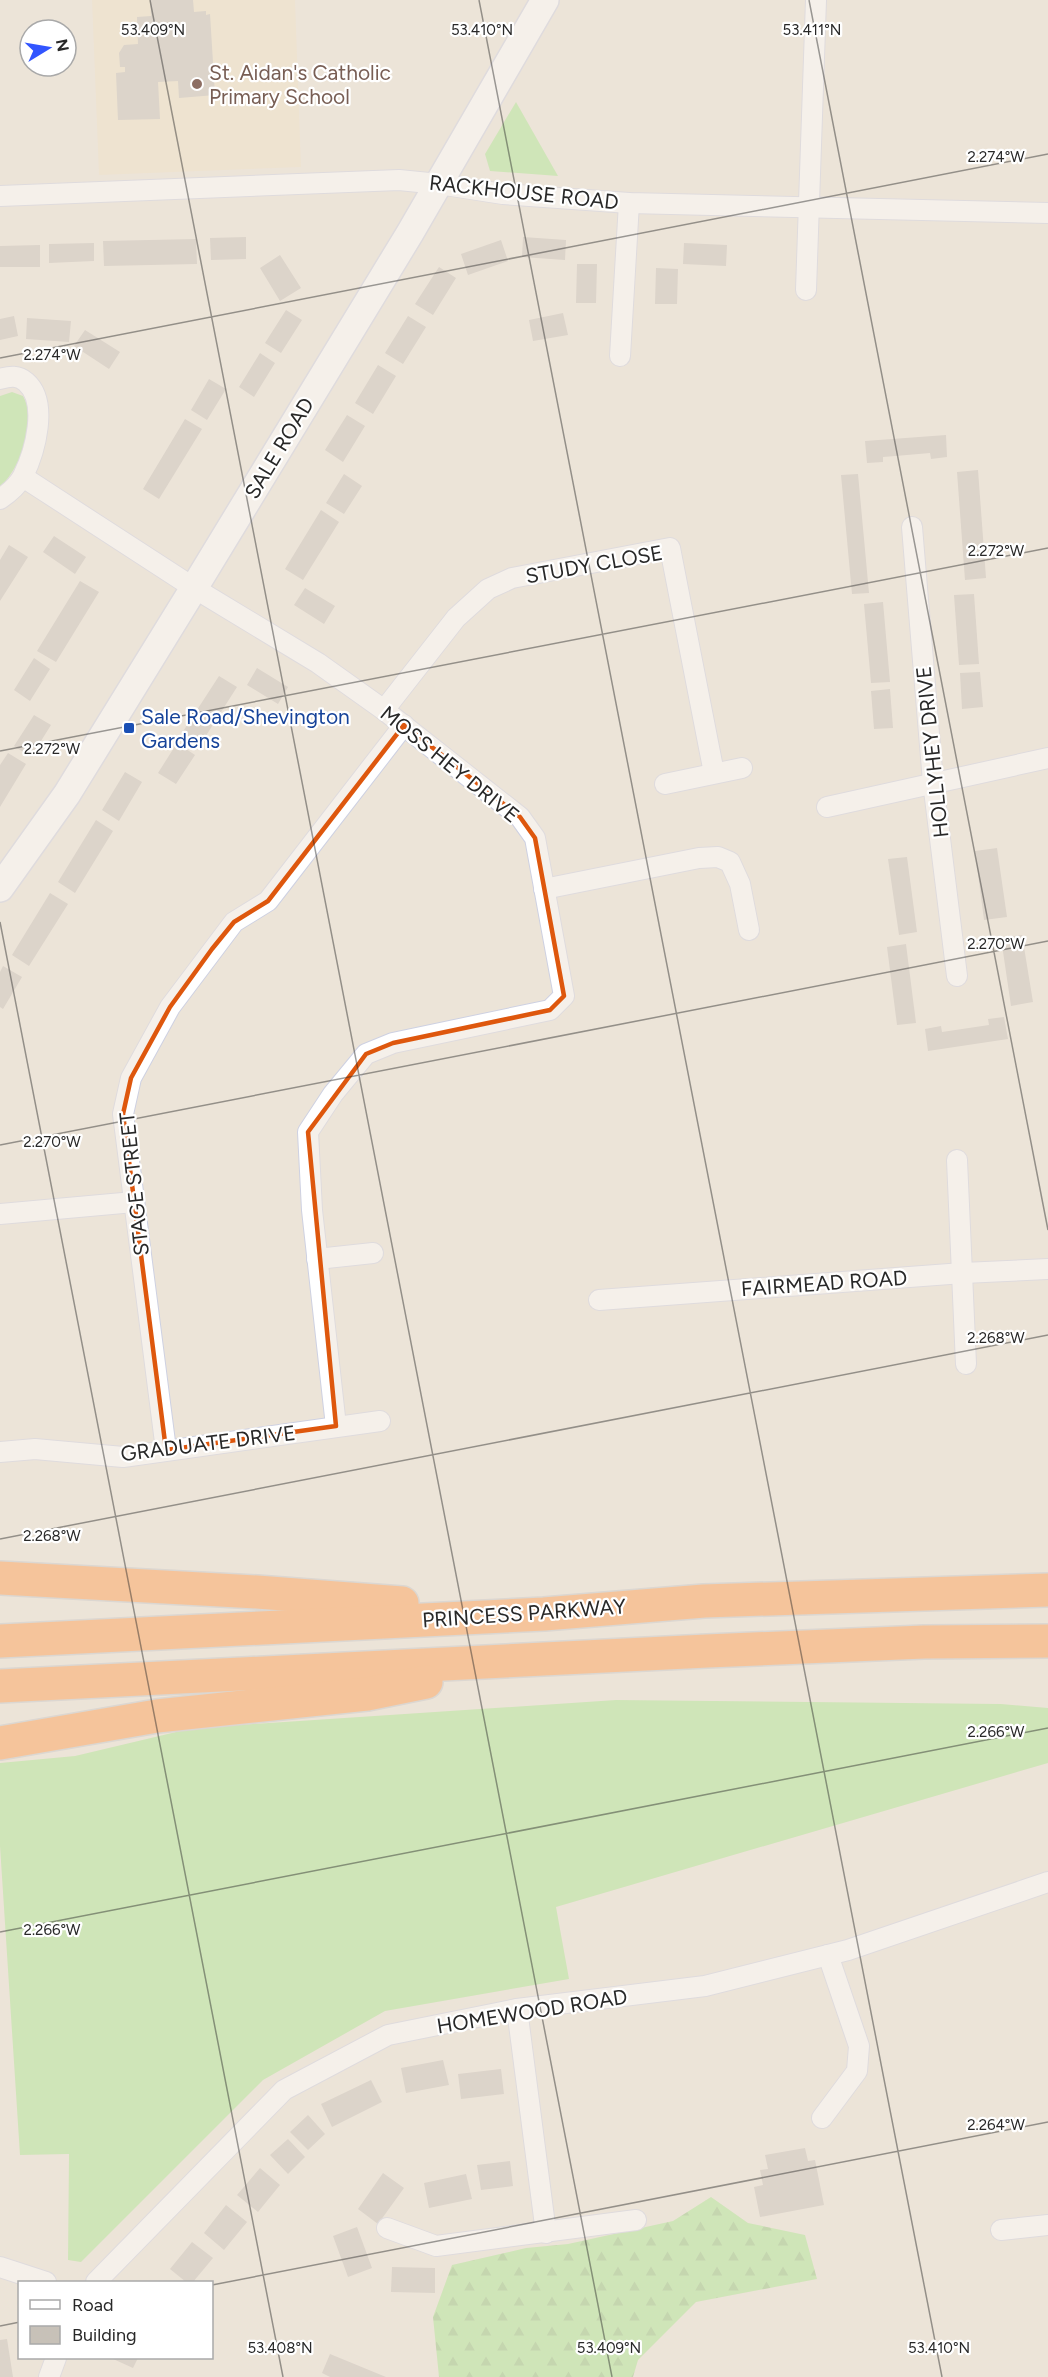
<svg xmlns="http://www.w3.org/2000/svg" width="1048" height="2377" font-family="Figtree,sans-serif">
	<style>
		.education { fill: #efe2c6 }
		.grass { fill: #ace691 }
		.forest { fill: url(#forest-firs) }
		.building { fill: #c7c1b8 }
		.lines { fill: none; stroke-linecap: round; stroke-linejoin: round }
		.street-casing { stroke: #ced1e2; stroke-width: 22 }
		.secondary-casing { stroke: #ced1e2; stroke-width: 30 }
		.highway-casing { stroke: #c7c7c7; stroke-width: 36 }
		.street { stroke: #fff; stroke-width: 20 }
		.secondary { stroke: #fff; stroke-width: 27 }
		.highway { stroke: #ff9e50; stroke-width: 33 }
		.marked { fill: none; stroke: #de570d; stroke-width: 4.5; stroke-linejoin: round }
		.ticks { fill: none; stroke: #282828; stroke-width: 1.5; stroke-opacity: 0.45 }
		.education-dot { fill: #8d6e63; stroke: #fff; stroke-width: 2 }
		.transit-dot { fill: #1a4fb4; stroke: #fff; stroke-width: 2 }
		.labels { text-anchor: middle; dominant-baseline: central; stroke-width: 4.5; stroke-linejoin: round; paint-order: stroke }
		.education-label { font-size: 21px; fill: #785e54; stroke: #fff; text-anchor: start }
		.street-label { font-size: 21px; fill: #282828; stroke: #fff }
		.transit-label { font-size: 21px; fill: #164399; stroke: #fff; text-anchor: start }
		.ticks-label { font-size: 15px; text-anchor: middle; fill: #282828; stroke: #fff; stroke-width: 4.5; stroke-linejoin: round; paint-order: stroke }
	</style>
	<defs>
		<pattern id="forest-firs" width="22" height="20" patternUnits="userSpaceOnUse" patternTransform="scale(1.5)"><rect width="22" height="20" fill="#ace691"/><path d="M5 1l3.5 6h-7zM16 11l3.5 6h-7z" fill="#94c57d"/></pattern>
	</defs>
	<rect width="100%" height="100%" fill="#ece4d8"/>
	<path class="education" d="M92,0H295L301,167L99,175Z"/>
	<g class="grass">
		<path d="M516,102L558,176L490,171L485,154Z"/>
		<path d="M12,392L23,396C41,428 20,463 0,489V396Z"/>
		<path d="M616,1700L1001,1704L1048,1708V1763L556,1907L569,1979L385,2011L263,2080L81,2262L68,2260L69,2154L20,2155L0,1846V1763L75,1756L193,1728Z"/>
	</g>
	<path class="forest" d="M711,2197L748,2223L805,2235L817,2279L696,2302L638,2360L633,2377H439L433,2317L452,2265L526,2248L568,2244L673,2221Z"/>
	<g class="building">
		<path d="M150,0H193L194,12L206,11V15L210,14L215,95L179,98L178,81L158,82L160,119L118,120L116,73L125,72V67H120L119,53L124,45L138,44L137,17L151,16Z"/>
		<path d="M246,237V259L211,260L210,238Z"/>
		<path d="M523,237L566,240L565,260L522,257Z"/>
		<path d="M196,239L197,264L104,266L103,241Z"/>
		<path d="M501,240L508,261L468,275L461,254Z"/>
		<path d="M94,243V261L49,263V244Z"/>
		<path d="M684,243L727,245L726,266L683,264Z"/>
		<path d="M40,245V267H0V246Z"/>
		<path d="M280,255L301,288L280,301L260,268Z"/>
		<path d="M577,264H597L596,303H576Z"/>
		<path d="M439,267L456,278L433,315L415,304Z"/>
		<path d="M656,268L678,269L677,304H655Z"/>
		<path d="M286,310L302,320L281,353L265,343Z"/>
		<path d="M563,313L568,335L533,341L529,320Z"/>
		<path d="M14,316L18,336L0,340V319Z"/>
		<path d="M408,316L426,327L403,364L385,353Z"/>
		<path d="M27,318L71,321L69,342L26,339Z"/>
		<path d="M85,330L120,352L109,369L74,346Z"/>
		<path d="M260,353L275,363L254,397L239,387Z"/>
		<path d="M378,365L396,376L373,414L355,403Z"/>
		<path d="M209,379L226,389L207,420L191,410Z"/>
		<path d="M347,415L365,426L343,462L325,450Z"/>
		<path d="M185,419L202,429L159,499L143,489Z"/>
		<path d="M946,435L947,457L931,459L930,453L907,455L883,457V462L867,463L865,441Z"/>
		<path d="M978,470L986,578L965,580L957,472Z"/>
		<path d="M344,474L362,486L344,514L326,503Z"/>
		<path d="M858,474L869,593L852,594L841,475Z"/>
		<path d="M321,510L339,522L303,580L285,569Z"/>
		<path d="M54,536L86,557L75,574L43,552Z"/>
		<path d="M9,545L28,557L0,601V560Z"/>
		<path d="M80,581L99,592L56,662L37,651Z"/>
		<path d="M305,588L335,606L324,624L294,605Z"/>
		<path d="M974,594L979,664L959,665L954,595Z"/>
		<path d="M883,602L890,682L871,683L864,604Z"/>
		<path d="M34,658L50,669L30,701L14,690Z"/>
		<path d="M257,668L288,687L278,704L247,685Z"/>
		<path d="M980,672L983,707L962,709L960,673Z"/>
		<path d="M219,676L237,687L200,745L182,733Z"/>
		<path d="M890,689L893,728L874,729L871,691Z"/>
		<path d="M34,715L51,725L31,757L14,746Z"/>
		<path d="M177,743L195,755L176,784L158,773Z"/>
		<path d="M8,753L26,764L0,807V765Z"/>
		<path d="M125,772L142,782L119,821L102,810Z"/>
		<path d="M96,820L113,831L75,893L58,882Z"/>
		<path d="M997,848L1007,917L984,920L975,851Z"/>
		<path d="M907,857L917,932L899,935L888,859Z"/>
		<path d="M50,893L68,904L29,966L12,955Z"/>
		<path d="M1022,935L1033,1002L1011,1006L1001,938Z"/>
		<path d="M906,944L916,1023L897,1025L887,947Z"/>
		<path d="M3,966L22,977L3,1009L0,1007V972Z"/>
		<path d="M1004,1017L1008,1039L928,1051L925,1029L941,1026L942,1032L989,1025L988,1019Z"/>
		<path d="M443,2060L449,2085L406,2093L401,2068Z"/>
		<path d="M501,2069L504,2094L461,2099L458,2074Z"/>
		<path d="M371,2080L382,2102L332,2127L321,2104Z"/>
		<path d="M308,2115L325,2134L308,2150L290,2132Z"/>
		<path d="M288,2139L305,2157L288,2174L270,2155Z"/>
		<path d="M805,2148L808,2161L815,2160L824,2205L760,2217L754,2187L763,2185L760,2170L768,2169L765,2155Z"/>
		<path d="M510,2161L513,2186L481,2190L477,2165Z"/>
		<path d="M260,2168L280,2185L258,2212L237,2195Z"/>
		<path d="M383,2173L404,2188L378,2224L358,2209Z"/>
		<path d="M466,2174L472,2199L429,2208L424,2183Z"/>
		<path d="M226,2205L247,2222L224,2250L204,2233Z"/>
		<path d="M357,2227L372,2268L348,2277L333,2236Z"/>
		<path d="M192,2242L213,2258L193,2282H186L170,2269Z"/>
		<path d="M392,2267L435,2268V2293L391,2292Z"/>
		<path d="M7,2339L13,2377H0V2340Z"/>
		<path d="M330,2354L386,2377H330L322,2373Z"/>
		<path d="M111,2358H138L133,2368Z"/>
	</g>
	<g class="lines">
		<defs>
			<g id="street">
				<path d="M0,196L399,180L439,184L503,194L629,203L1048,213"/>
				<path d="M806,290L816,0"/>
				<path d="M620,356L629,203"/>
				<path d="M0,379C10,376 18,375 26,382C49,402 35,452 23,476C18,485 9,493 0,499"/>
				<path d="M23,477L194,588L318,663L384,710L520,817L535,838L564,996L550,1010L393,1043L366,1054L333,1094L308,1132L312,1210L336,1426"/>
				<path d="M912,527L933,782L957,976"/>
				<path d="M384,710L456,618L488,589L512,578L670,548L714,773"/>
				<path d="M665,784L742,768"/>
				<path d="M827,807L1048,758"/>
				<path d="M544,889L699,858L718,857L730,862L740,884L749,930"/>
				<path d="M957,1160L966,1364"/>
				<path d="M0,1214L134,1202"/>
				<path d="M317,1259L373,1253"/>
				<path d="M599,1300L963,1273L1048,1269"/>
				<path d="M166,1450L123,1114L131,1078L170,1007L234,922L268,901L404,725"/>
				<path d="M0,1452L35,1449L123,1457L380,1421"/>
				<path d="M517,2009L546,2233"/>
				<path d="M822,2118L857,2071L859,2046L828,1955"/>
				<path d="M387,2228L436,2246L636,2220"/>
				<path d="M1001,2230L1048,2225"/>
				<path d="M0,2267L46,2282"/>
				<path d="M96,2282L284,2090L388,2035L517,2009L705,1986L848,1950L1048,1882"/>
				<path d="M49,2377L56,2358"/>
			</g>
			<path id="secondary" d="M0,888L67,794L194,588L410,233L545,0"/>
			<g id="highway">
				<path d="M0,1578L257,1592L402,1603"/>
				<path d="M0,1641L544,1614L704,1601L1048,1590"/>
				<path d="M0,1686L707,1651L924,1642L1048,1641"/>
				<path d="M0,1743L157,1716L367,1694L426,1682"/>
			</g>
		</defs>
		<use href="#street" class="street-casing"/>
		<use href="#secondary" class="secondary-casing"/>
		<use href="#highway" class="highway-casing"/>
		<use href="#street" class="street"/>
		<use href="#secondary" class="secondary"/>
		<use href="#highway" class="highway"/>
	</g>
	<path d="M0 0H1048V2377H0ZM404,725L520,817L535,838L564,996L550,1010L393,1043L366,1054L308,1132L336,1426L166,1450L123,1114L131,1078L170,1007L212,949L234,922L268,901Z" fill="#ece4d8" fill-opacity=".55" fill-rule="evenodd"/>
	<path class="marked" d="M404,725L520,817L535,838L564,996L550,1010L393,1043L366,1054L308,1132L336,1426L166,1450L123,1114L131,1078L170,1007L212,949L234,922L268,901Z"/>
	<path class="ticks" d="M150,0L612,2377M479,0L942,2377M809,0L1048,1230M0,358L1048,154M0,751L1048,548M0,922L283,2377M0,1145L1048,941M0,1539L1048,1335M0,1932L1048,1728M212,2285L1048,2122M0,2326L20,2322"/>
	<circle class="education-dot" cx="197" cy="84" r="6"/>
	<rect class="transit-dot" x="123" y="722" width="12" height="12" rx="3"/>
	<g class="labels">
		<g class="education-label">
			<text x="209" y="72">St. Aidan's Catholic<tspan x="209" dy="24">Primary School</tspan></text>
		</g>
		<g class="street-label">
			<text transform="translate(524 192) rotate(6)">RACKHOUSE ROAD</text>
			<text transform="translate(279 448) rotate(-59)">SALE ROAD</text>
			<text transform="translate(594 564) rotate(-10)">STUDY CLOSE</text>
			<text transform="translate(932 752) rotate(-96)">HOLLYHEY DRIVE</text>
			<text transform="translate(450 764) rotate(39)">MOSS HEY DRIVE</text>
			<text transform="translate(134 1184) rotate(-96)">STAGE STREET</text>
			<text transform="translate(824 1283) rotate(-4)">FAIRMEAD ROAD</text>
			<text transform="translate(208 1443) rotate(-7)">GRADUATE DRIVE</text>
			<text transform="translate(524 1613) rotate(-4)">PRINCESS PARKWAY</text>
			<text transform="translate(532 2011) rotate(-9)">HOMEWOOD ROAD</text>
		</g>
		<g class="transit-label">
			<text x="141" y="716">Sale Road/Shevington<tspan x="141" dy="24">Gardens</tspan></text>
		</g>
	</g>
	<g class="ticks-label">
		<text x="153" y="35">53.409°N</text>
		<text x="482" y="35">53.410°N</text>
		<text x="812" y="35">53.411°N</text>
		<text x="996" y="162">2.274°W</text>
		<text x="52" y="360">2.274°W</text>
		<text x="996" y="556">2.272°W</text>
		<text x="52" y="754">2.272°W</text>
		<text x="996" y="949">2.270°W</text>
		<text x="52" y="1147">2.270°W</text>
		<text x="996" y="1343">2.268°W</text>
		<text x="52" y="1541">2.268°W</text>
		<text x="996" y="1737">2.266°W</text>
		<text x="52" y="1935">2.266°W</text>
		<text x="996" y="2130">2.264°W</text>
		<text x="280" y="2353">53.408°N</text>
		<text x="609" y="2353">53.409°N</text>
		<text x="939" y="2353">53.410°N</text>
	</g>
	<rect x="18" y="2281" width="195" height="78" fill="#ffffff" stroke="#a9a9a9" stroke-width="1.5"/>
	<rect x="30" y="2300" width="30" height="9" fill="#ffffff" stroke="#a9a9a9" stroke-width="1.5"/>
	<text x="72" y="2311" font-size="18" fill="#282828">Road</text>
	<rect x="30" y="2326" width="30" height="18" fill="#c7c1b8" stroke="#a9a9a9" stroke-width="1.5"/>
	<text x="72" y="2341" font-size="18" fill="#282828">Building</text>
	<g transform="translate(48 48) rotate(79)"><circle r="28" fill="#ffffff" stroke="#a9a9a9" stroke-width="1.5"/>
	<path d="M0-4.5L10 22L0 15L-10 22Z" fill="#3255ff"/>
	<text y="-9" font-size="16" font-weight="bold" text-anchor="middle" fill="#282828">N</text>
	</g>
</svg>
